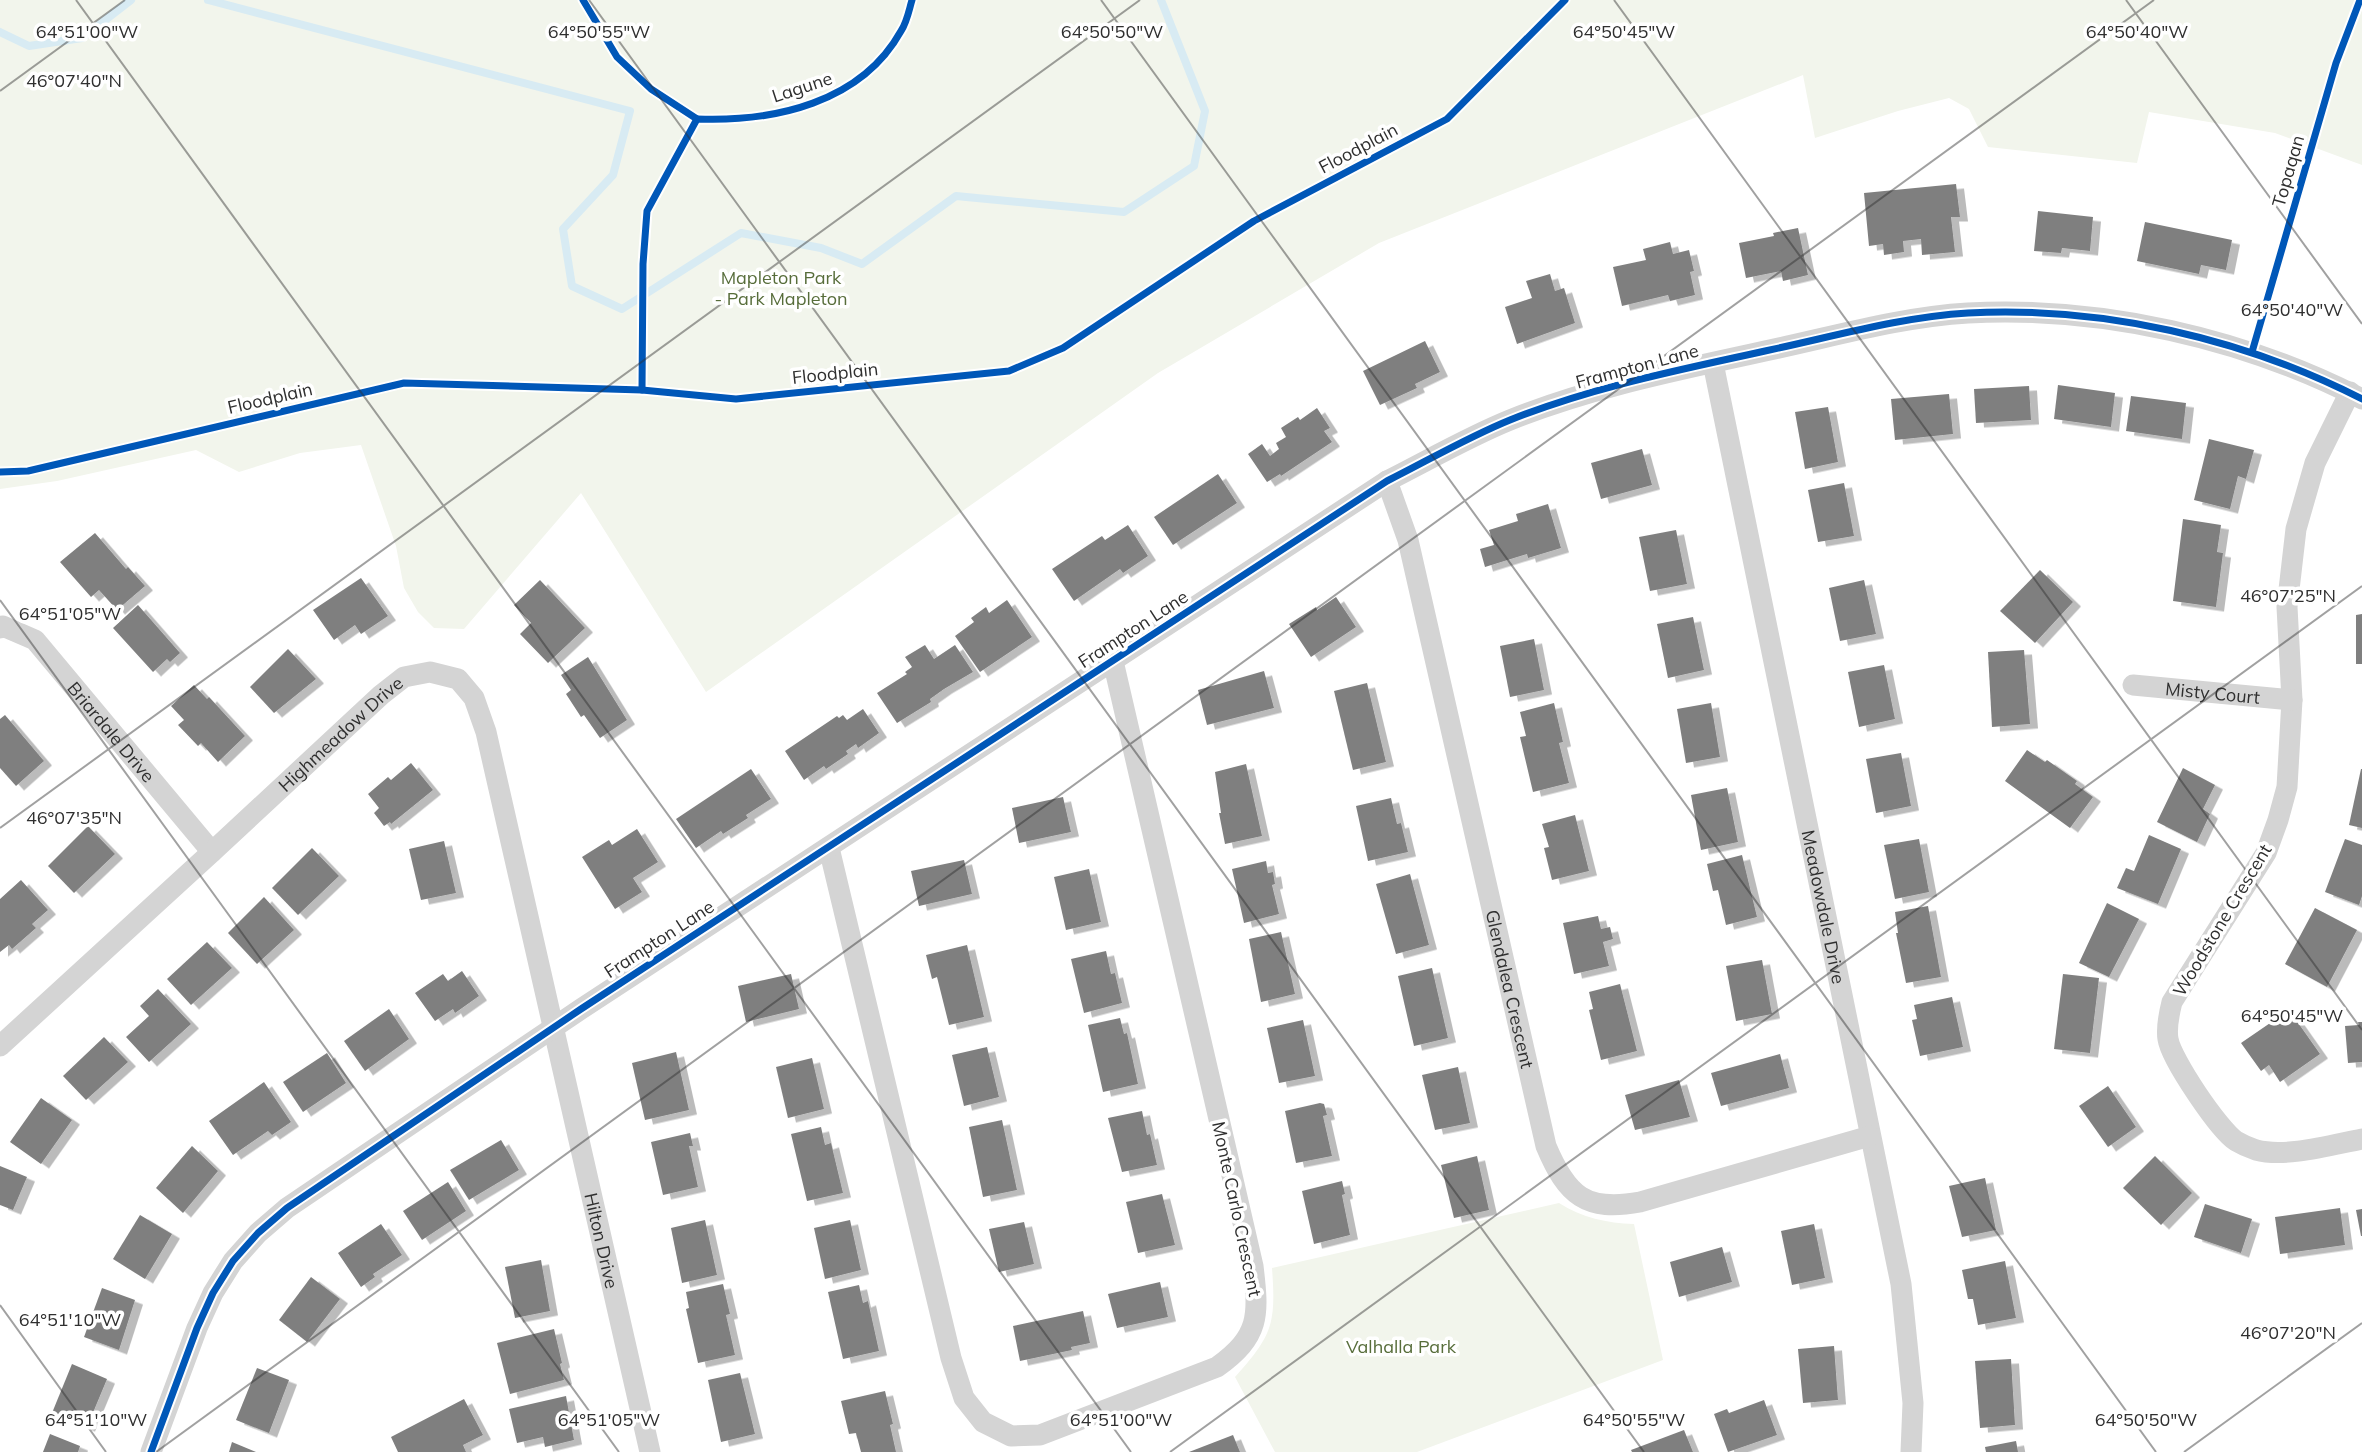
<svg xmlns="http://www.w3.org/2000/svg" width="2362" height="1452" font-family="Mulish,sans-serif">
	<style>
		.green { fill: #f2f5ec }
		.lines { fill: none; stroke-linecap: round; stroke-linejoin: round }
		.stream { stroke: #d8ebf3; stroke-width: 8 }
		.building { fill: #7f7f7f; filter: url(#shadow) }
		.street { stroke: #d4d4d4; stroke-width: 21 }
		.cycleway-casing { stroke: #fff; stroke-width: 11 }
		.cycleway { stroke: #0057b8; stroke-width: 7 }
		.ticks { fill: none; stroke: #2f2f2f; stroke-width: 2; stroke-opacity: 0.45 }
		.labels { text-anchor: middle; dominant-baseline: central; stroke-width: 7; stroke-linejoin: round; paint-order: stroke }
		.street-label { font-size: 18px; fill: #2f2f2f; stroke: #fff }
		.park-label { font-size: 18px; fill: #576d3a; stroke: #fff }
		.ticks-label { font-size: 18px; text-anchor: middle; fill: #2f2f2f; stroke: #fff; stroke-width: 7; stroke-linejoin: round; paint-order: stroke }
	</style>
	<defs>
		<filter id="shadow"><feDropShadow dx="8" dy="4.5" stdDeviation="0" flood-color="#0004"/></filter>
	</defs>
	<rect width="100%" height="100%" fill="#fff"/>
	<g class="green">
		<path d="M0,0H2362V165L2275,133L2149,112L2137,163L1988,147L1969,109L1949,98L1898,111L1815,138L1803,75L1379,243L1158,373L706,692L581,493L464,629L434,628L418,612L404,588L396,546L361,445L300,453L239,472L196,450L57,481L0,489Z"/>
		<path d="M1559,1203C1583,1218 1606,1223 1634,1224L1663,1360L1417,1452H1275L1235,1377C1273,1335 1276,1323 1272,1268Z"/>
	</g>
	<g class="lines">
		<g class="stream">
			<path d="M208,0L630,111L613,175L563,229L572,286L622,309L741,233L821,248L862,264L956,196L1124,212L1194,166L1205,111L1161,0"/>
			<path d="M0,32L29,46L82,38L131,0"/>
		</g>
	</g>
	<g class="building">
		<path d="M1956,184L1960,217H1951L1955,252L1922,255L1921,239L1903,241L1904,252L1884,255L1883,244L1869,246L1864,193Z"/>
		<path d="M2038,211L2093,217L2090,251L2062,248L2061,253L2034,251Z"/>
		<path d="M2145,222L2232,240L2226,270L2201,265L2199,274L2137,261Z"/>
		<path d="M1798,228L1808,275L1783,281L1781,271L1746,278L1739,243L1774,236L1773,233Z"/>
		<path d="M1670,242L1673,254L1689,250L1694,271L1690,272L1695,295L1670,301L1668,295L1622,306L1613,267L1646,260L1643,249Z"/>
		<path d="M1550,274L1555,291L1564,288L1575,323L1517,344L1505,307L1532,298L1526,281Z"/>
		<path d="M1425,341L1440,372L1415,384L1417,388L1380,405L1363,371Z"/>
		<path d="M2058,385L2115,393L2111,427L2054,419Z"/>
		<path d="M2029,386L2031,420L1976,423L1974,389Z"/>
		<path d="M1949,394L1953,434L1895,440L1891,399Z"/>
		<path d="M2131,396L2186,403L2182,439L2126,431Z"/>
		<path d="M1828,407L1838,462L1805,469L1795,412Z"/>
		<path d="M1317,408L1330,428L1324,431L1332,442L1281,476L1280,474L1267,482L1248,454L1262,444L1270,456L1279,449L1276,443L1286,437L1281,428L1298,417L1300,420Z"/>
		<path d="M2209,439L2254,450L2246,479L2238,476L2230,509L2194,500Z"/>
		<path d="M1642,449L1652,485L1601,499L1591,463Z"/>
		<path d="M1218,474L1237,503L1173,545L1154,517Z"/>
		<path d="M1844,483L1854,536L1818,542L1808,490Z"/>
		<path d="M1548,504L1561,548L1528,558L1527,554L1485,567L1480,549L1494,545L1489,530L1518,521L1516,514Z"/>
		<path d="M2183,519L2221,525L2217,552L2223,553L2216,607L2173,601Z"/>
		<path d="M1128,525L1148,556L1123,573L1120,569L1074,601L1052,569L1102,536L1105,540Z"/>
		<path d="M1676,530L1687,584L1650,591L1639,537Z"/>
		<path d="M95,533L126,569L128,567L145,586L117,610L99,590L91,597L60,562Z"/>
		<path d="M2040,570L2073,602L2035,643L2000,611Z"/>
		<path d="M361,578L388,616L361,634L355,625L334,640L313,610Z"/>
		<path d="M540,580L585,628L548,663L520,634L531,623L514,605Z"/>
		<path d="M1864,580L1876,634L1840,641L1829,588Z"/>
		<path d="M1336,597L1356,627L1311,657L1289,624L1316,607L1317,610Z"/>
		<path d="M1007,600L1032,637L980,672L955,636L974,622L971,618L986,607L989,613Z"/>
		<path d="M138,605L180,653L170,662L167,659L153,672L113,628Z"/>
		<path d="M2362,614V664H2356V615Z"/>
		<path d="M1693,617L1704,670L1668,678L1657,624Z"/>
		<path d="M1534,639L1544,690L1510,697L1500,646Z"/>
		<path d="M925,645L934,659L955,645L973,672L944,689L930,699L931,702L897,723L877,693L907,674L905,672L912,667L905,657Z"/>
		<path d="M288,649L316,679L274,713L250,687Z"/>
		<path d="M2024,650L2030,724L1992,727L1988,652Z"/>
		<path d="M588,657L627,720L600,738L584,715L581,717L566,694L571,690L561,675Z"/>
		<path d="M1884,665L1895,719L1859,727L1848,672Z"/>
		<path d="M1264,671L1274,708L1207,725L1198,690Z"/>
		<path d="M1367,683L1386,762L1353,770L1334,691Z"/>
		<path d="M194,685L207,699L209,697L245,736L218,762L201,743L198,746L178,725L184,720L171,706Z"/>
		<path d="M1554,703L1563,742L1559,743L1569,783L1533,792L1520,737L1526,736L1520,712Z"/>
		<path d="M1711,703L1720,757L1686,763L1677,709Z"/>
		<path d="M863,709L879,733L858,748L856,744L846,751L848,754L826,769L824,766L804,780L785,751L837,716L839,718L843,715L847,720Z"/>
		<path d="M5,715L44,761L16,786L0,768V719Z"/>
		<path d="M2027,750L2045,762L2047,760L2077,781L2075,784L2093,797L2070,828L2005,781Z"/>
		<path d="M1901,753L1911,806L1876,813L1866,759Z"/>
		<path d="M411,763L433,790L391,824L390,822L384,826L374,813L379,808L368,794L388,777L391,780Z"/>
		<path d="M1246,764L1262,836L1225,844L1219,813H1221L1215,772Z"/>
		<path d="M2183,768L2215,785L2203,809L2210,814L2197,842L2157,822Z"/>
		<path d="M751,769L771,799L746,815L748,818L723,834L721,831L696,848L676,819Z"/>
		<path d="M2361,769H2362V828L2349,825Z"/>
		<path d="M1727,788L1738,842L1701,850L1691,795Z"/>
		<path d="M1063,797L1071,832L1019,843L1012,808Z"/>
		<path d="M1391,798L1397,824L1401,823L1408,852L1368,861L1356,806Z"/>
		<path d="M1575,815L1589,871L1552,880L1544,848L1549,847L1542,824Z"/>
		<path d="M88,826L115,854L74,893L48,866Z"/>
		<path d="M637,829L658,862L633,878L642,892L615,909L582,857L609,840L612,845Z"/>
		<path d="M2149,835L2181,849L2158,904L2117,888L2126,868L2134,871Z"/>
		<path d="M1919,839L1929,892L1895,899L1884,845Z"/>
		<path d="M2345,839L2362,845V896L2359,905L2325,892Z"/>
		<path d="M444,841L456,893L421,900L409,849Z"/>
		<path d="M312,848L339,876L298,915L272,888Z"/>
		<path d="M1742,855L1757,917L1726,925L1718,890L1713,891L1707,864Z"/>
		<path d="M964,860L972,894L919,906L911,871Z"/>
		<path d="M1266,861L1268,873L1273,872L1275,884L1272,885L1279,914L1244,923L1232,869Z"/>
		<path d="M1089,869L1101,922L1066,930L1054,877Z"/>
		<path d="M1410,874L1429,945L1396,954L1376,884Z"/>
		<path d="M21,880L48,910L32,924L36,928L12,949L9,945L0,952V899Z"/>
		<path d="M264,897L294,930L257,964L228,933Z"/>
		<path d="M2107,903L2139,919L2109,977L2079,963Z"/>
		<path d="M1928,906L1941,977L1906,983L1896,933H1898L1895,912Z"/>
		<path d="M2315,908L2357,930L2327,987L2285,964Z"/>
		<path d="M1598,916L1601,929L1610,927L1613,939L1603,942L1609,966L1574,974L1563,923Z"/>
		<path d="M1281,932L1295,994L1261,1002L1249,939Z"/>
		<path d="M207,942L232,968L191,1005L167,979Z"/>
		<path d="M967,945L984,1017L949,1025L937,977L932,979L926,955Z"/>
		<path d="M1106,951L1111,974L1115,973L1122,1003L1084,1013L1071,959Z"/>
		<path d="M1762,960L1772,1014L1736,1021L1726,966Z"/>
		<path d="M1432,968L1448,1038L1414,1046L1398,976Z"/>
		<path d="M462,971L479,996L455,1013L453,1009L435,1021L415,993L443,974L448,981Z"/>
		<path d="M791,974L799,1009L746,1022L738,986Z"/>
		<path d="M2063,974L2099,978L2090,1053L2054,1049Z"/>
		<path d="M1620,984L1637,1051L1601,1060L1589,1010L1593,1009L1589,992Z"/>
		<path d="M158,989L191,1024L149,1062L126,1037L149,1016L140,1006Z"/>
		<path d="M1952,997L1963,1047L1920,1056L1912,1020L1917,1019L1914,1005Z"/>
		<path d="M389,1009L409,1039L365,1071L344,1041Z"/>
		<path d="M2289,1010L2320,1054L2280,1082L2269,1065L2261,1071L2241,1043Z"/>
		<path d="M1120,1018L1124,1034L1127,1033L1138,1084L1103,1092L1088,1025Z"/>
		<path d="M1303,1020L1315,1076L1279,1083L1267,1028Z"/>
		<path d="M2358,1022H2362V1062L2348,1063L2345,1026L2359,1025Z"/>
		<path d="M104,1037L128,1062L86,1100L63,1076Z"/>
		<path d="M987,1047L999,1097L964,1106L952,1055Z"/>
		<path d="M676,1052L689,1110L645,1120L632,1063Z"/>
		<path d="M327,1053L346,1083L303,1112L283,1082Z"/>
		<path d="M1780,1054L1789,1088L1721,1106L1711,1073Z"/>
		<path d="M812,1058L824,1109L788,1118L776,1067Z"/>
		<path d="M1458,1067L1470,1123L1435,1130L1422,1075Z"/>
		<path d="M1679,1080L1690,1117L1635,1130L1625,1095Z"/>
		<path d="M264,1082L291,1122L272,1135L268,1131L233,1155L209,1121Z"/>
		<path d="M2108,1086L2136,1127L2108,1147L2079,1106Z"/>
		<path d="M41,1098L72,1120L41,1164L10,1142Z"/>
		<path d="M1320,1103L1324,1104L1327,1115L1323,1116L1332,1156L1296,1163L1285,1111Z"/>
		<path d="M1142,1111L1147,1135L1150,1134L1157,1165L1122,1172L1108,1118Z"/>
		<path d="M1002,1120L1017,1190L983,1197L969,1127Z"/>
		<path d="M821,1127L825,1145L831,1143L843,1193L807,1201L791,1134Z"/>
		<path d="M690,1133L693,1146H689L698,1187L663,1195L651,1142Z"/>
		<path d="M501,1140L519,1170L469,1200L450,1170Z"/>
		<path d="M192,1146L218,1171L183,1213L156,1188Z"/>
		<path d="M1477,1156L1489,1210L1454,1218L1441,1165Z"/>
		<path d="M2155,1156L2192,1193L2161,1225L2123,1188Z"/>
		<path d="M0,1166L27,1177L13,1210L0,1205Z"/>
		<path d="M1985,1178L1996,1230L1962,1237L1949,1186Z"/>
		<path d="M1342,1181L1345,1194L1342,1195L1350,1235L1314,1244L1302,1191Z"/>
		<path d="M448,1182L466,1211L422,1240L403,1211Z"/>
		<path d="M1162,1194L1175,1245L1138,1253L1126,1202Z"/>
		<path d="M2205,1204L2252,1219L2241,1253L2194,1237Z"/>
		<path d="M2340,1208L2345,1245L2280,1254L2275,1217Z"/>
		<path d="M2362,1209V1236H2361L2356,1210Z"/>
		<path d="M140,1215L172,1234L145,1279L113,1259Z"/>
		<path d="M705,1220L717,1275L682,1283L671,1228Z"/>
		<path d="M850,1220L861,1270L825,1279L814,1228Z"/>
		<path d="M1024,1222L1034,1264L999,1272L989,1229Z"/>
		<path d="M381,1224L402,1255L373,1274L375,1277L361,1287L338,1253Z"/>
		<path d="M1814,1224L1825,1278L1792,1285L1781,1231Z"/>
		<path d="M1722,1247L1732,1282L1679,1297L1670,1262Z"/>
		<path d="M541,1260L550,1311L515,1318L505,1267Z"/>
		<path d="M2005,1261L2016,1318L1978,1325L1973,1299H1968L1962,1270Z"/>
		<path d="M311,1277L340,1299L307,1342L279,1320Z"/>
		<path d="M1160,1282L1168,1317L1117,1328L1108,1294Z"/>
		<path d="M723,1284L730,1314L726,1315L735,1355L698,1363L686,1309L689,1308L686,1292Z"/>
		<path d="M859,1285L863,1303L868,1301L879,1351L843,1359L828,1292Z"/>
		<path d="M102,1288L135,1300L119,1350L84,1337Z"/>
		<path d="M1083,1311L1090,1343L1071,1347L1072,1350L1020,1361L1013,1326Z"/>
		<path d="M554,1329L562,1363L560,1364L564,1380L510,1394L497,1343Z"/>
		<path d="M1834,1346L1838,1400L1803,1403L1798,1349Z"/>
		<path d="M2011,1359L2015,1425L1980,1428L1975,1361Z"/>
		<path d="M72,1364L107,1379L87,1427L52,1413Z"/>
		<path d="M257,1368L289,1380L269,1433L236,1420Z"/>
		<path d="M740,1373L755,1434L721,1442L708,1380Z"/>
		<path d="M885,1391L893,1424L890,1425L896,1452H861L856,1433L849,1434L841,1401Z"/>
		<path d="M566,1396L574,1440L545,1447L543,1437L517,1443L509,1409Z"/>
		<path d="M464,1399L483,1435L463,1445L466,1452H398L391,1437Z"/>
		<path d="M1764,1400L1777,1435L1728,1452L1714,1414L1727,1409L1729,1413Z"/>
		<path d="M1684,1430L1693,1452H1632L1631,1450Z"/>
		<path d="M50,1434L80,1446L78,1452H43Z"/>
		<path d="M1233,1435L1240,1452H1189Z"/>
		<path d="M2016,1441L2018,1452H1986L1985,1447Z"/>
		<path d="M232,1442L256,1452H229Z"/>
	</g>
	<g class="lines">
		<g class="street">
			<path id="s1" d="M1713,363L1901,1284L1913,1403L1911,1452"/>
			<path d="M2350,392L2315,463L2296,529L2287,607L2292,700L2287,787L2278,820L2266,853L2172,1002C2169,1014 2166,1027 2168,1039C2171,1059 2219,1130 2236,1141C2241,1144 2250,1148 2256,1150C2286,1158 2331,1145 2362,1139"/>
			<path id="s2" d="M1387,481L1408,540L1546,1146C1567,1196 1586,1212 1640,1202L1870,1136"/>
			<path id="s3" d="M0,628L3,626L35,640L212,852"/>
			<path id="s4" d="M2133,685L2292,700"/>
			<path d="M829,848L951,1358L964,1398L983,1422L1011,1436L1040,1435L1217,1367C1260,1336 1259,1316 1253,1266L1113,661"/>
			<path id="s5" d="M0,1046L212,852L381,695L404,677L430,672L458,679L474,698L486,732L650,1452"/>
			<path d="M151,1452L197,1328L213,1293L233,1261L258,1233L287,1208L581,1009L1387,481C1427,461 1468,437 1510,420C1592,387 1679,370 1765,351C1832,337 1900,317 1968,313C2102,306 2243,338 2362,399"/>
		</g>
		<defs>
			<g id="cycleway">
				<path d="M583,0L617,57L651,89L697,119"/>
				<path d="M2252,352L2336,63L2360,0"/>
				<path d="M642,390L643,264L647,211L697,119C774,122 861,103 901,31C907,22 909,10 912,0"/>
				<path d="M0,472L28,471L404,383L642,390L736,399L1009,371L1063,348L1254,221L1447,119L1565,0"/>
				<path d="M151,1452L197,1328L213,1293L233,1261L258,1233L287,1208L581,1009L1387,481C1427,461 1468,437 1510,420C1592,387 1679,370 1765,351C1832,337 1900,317 1968,313C2102,306 2243,338 2362,399"/>
			</g>
		</defs>
		<use href="#cycleway" class="cycleway-casing"/>
		<use href="#cycleway" class="cycleway"/>
	</g>
	<path class="ticks" d="M76,0L1131,1452M589,0L1644,1452M1101,0L2156,1452M1614,0L2362,1030M2126,0L2362,324M0,91L125,0M0,600L619,1452M0,828L1140,0M0,1305L106,1452M156,1452L2154,0M1170,1452L2362,586M2184,1452L2362,1323"/>
	<g class="labels">
		<g class="street-label">
			<text transform="translate(802 87) rotate(-18)">Lagune</text>
			<text transform="translate(1358 148) rotate(-28)">Floodplain</text>
			<text transform="translate(2288 171) rotate(-74)">Topaqan</text>
			<text transform="translate(1637 366) rotate(-15)">Frampton Lane</text>
			<text transform="translate(835 373) rotate(-6)">Floodplain</text>
			<text transform="translate(270 398) rotate(-13)">Floodplain</text>
			<text transform="translate(1133 629) rotate(-33)">Frampton Lane</text>
			<text stroke="none"><textPath href="#s4" startOffset="80">Misty Court</textPath></text>
			<text stroke="none"><textPath href="#s3" startOffset="158">Briardale Drive</textPath></text>
			<text stroke="none"><textPath href="#s5" startOffset="462">Highmeadow Drive</textPath></text>
			<text stroke="none"><textPath href="#s1" startOffset="555">Meadowdale Drive</textPath></text>
			<text transform="translate(2222 920) rotate(-59)">Woodstone Crescent</text>
			<text transform="translate(659 939) rotate(-33)">Frampton Lane</text>
			<text stroke="none"><textPath href="#s2" startOffset="523">Glendalea Crescent</textPath></text>
			<text transform="translate(1237 1209) rotate(78)">Monte Carlo Crescent</text>
			<text stroke="none"><textPath href="#s5" startOffset="1185">Hilton Drive</textPath></text>
		</g>
		<g class="park-label">
			<text x="781" y="277">Mapleton Park<tspan x="781" dy="21">- Park Mapleton</tspan></text>
			<text x="1401" y="1346">Valhalla Park</text>
		</g>
	</g>
	<g class="ticks-label">
		<text x="87" y="38">64°51'00"W</text>
		<text x="599" y="38">64°50'55"W</text>
		<text x="1112" y="38">64°50'50"W</text>
		<text x="1624" y="38">64°50'45"W</text>
		<text x="2137" y="38">64°50'40"W</text>
		<text x="74" y="87">46°07'40"N</text>
		<text x="2292" y="316">64°50'40"W</text>
		<text x="2288" y="602">46°07'25"N</text>
		<text x="70" y="620">64°51'05"W</text>
		<text x="74" y="824">46°07'35"N</text>
		<text x="2292" y="1022">64°50'45"W</text>
		<text x="70" y="1326">64°51'10"W</text>
		<text x="2288" y="1339">46°07'20"N</text>
		<text x="96" y="1426">64°51'10"W</text>
		<text x="609" y="1426">64°51'05"W</text>
		<text x="1121" y="1426">64°51'00"W</text>
		<text x="1634" y="1426">64°50'55"W</text>
		<text x="2146" y="1426">64°50'50"W</text>
	</g>
</svg>
